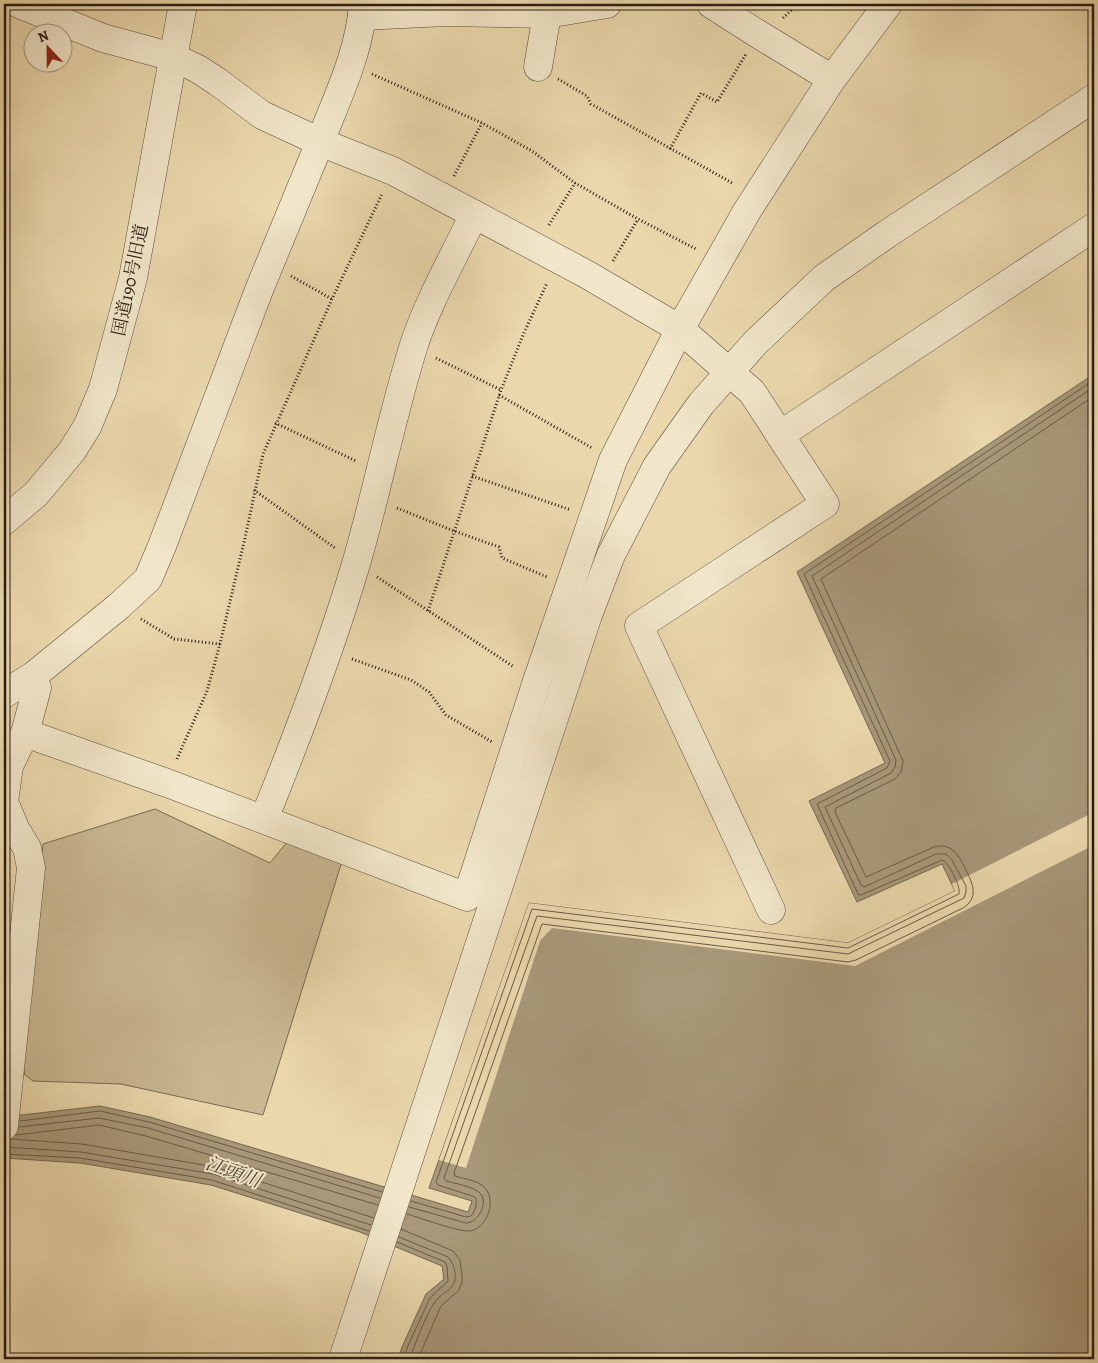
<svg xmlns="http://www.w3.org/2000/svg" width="1098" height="1363" font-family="Alegreya,'Noto Serif JP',serif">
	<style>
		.green { fill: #c9b892; stroke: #796a54 }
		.water { fill: #a89879; stroke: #756651 }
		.pier { fill: #ead8ac }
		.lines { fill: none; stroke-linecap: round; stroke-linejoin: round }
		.shore { stroke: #685a47; stroke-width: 1 }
		.minor-casing { stroke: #594b3b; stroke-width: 29 }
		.path { stroke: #291c15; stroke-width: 3; stroke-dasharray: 1 2.5; stroke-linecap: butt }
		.minor { stroke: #f1e6c9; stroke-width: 28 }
		.labels { text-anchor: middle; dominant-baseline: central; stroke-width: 4; stroke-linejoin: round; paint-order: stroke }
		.street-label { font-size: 18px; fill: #291c15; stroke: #f1e6c9 }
		.water-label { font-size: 19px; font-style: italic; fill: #554738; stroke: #f1e6c9 }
	</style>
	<rect width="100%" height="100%" fill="#ead8ac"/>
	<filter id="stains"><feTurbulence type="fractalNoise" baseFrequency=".004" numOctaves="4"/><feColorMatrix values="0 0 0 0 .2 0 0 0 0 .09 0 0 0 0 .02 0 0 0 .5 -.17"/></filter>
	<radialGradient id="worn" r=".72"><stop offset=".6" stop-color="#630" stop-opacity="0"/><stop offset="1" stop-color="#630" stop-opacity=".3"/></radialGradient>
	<path class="green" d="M155,809L270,863L292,836L343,858L263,1115L121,1084L33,1081L25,1075L20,1056L43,844Z"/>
	<path class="water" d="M1094,374V1359H398L402,1347L426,1294L444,1279L442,1266L360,1232L211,1185L80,1163L4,1158V1117L100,1106L150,1117L468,1212L472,1201L429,1188L529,903L848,943L955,891L942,864L857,902L809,801L885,763L797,572Z"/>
	<path class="pier" d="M1094,812V845L855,966L552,928L540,941L466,1168L439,1160L529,903L848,943L955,891L952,884Z"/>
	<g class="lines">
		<g class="shore">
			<path d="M20,1121L100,1111L149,1122L382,1192"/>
			<path d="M19,1127L99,1118L148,1128L380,1198"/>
			<path d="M16,1135L99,1125L146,1136L378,1205"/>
			<path d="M11,1139L82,1144L215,1167L374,1218"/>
			<path d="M4,1147L81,1152L213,1174L371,1225"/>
			<path d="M4,1154L80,1158L212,1180L369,1231"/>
			<path d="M411,1201L466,1217L471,1216C475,1212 478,1202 475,1197L438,1185L436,1182L532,909L848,948L959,894C961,886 949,863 942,860L861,895L858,894L817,804L887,768L890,761L804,574L1094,380"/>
			<path d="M409,1207L466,1223C478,1223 489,1203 480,1193C474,1187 454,1183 446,1181L444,1178L537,916L848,954L964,898L966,892V886L952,860L946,854H936L864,887L861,885L825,807L891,773L895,767L896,760L812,576L1094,387"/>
			<path d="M407,1214C421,1218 458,1232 470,1231C488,1228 497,1199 484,1187C477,1180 464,1179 455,1176L454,1173L542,924L848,962L856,960L963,908C979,898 973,884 966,870C959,856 952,842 934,847L866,877L835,812L836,808L895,779L901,772L903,761L821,579L1094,396"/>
			<path d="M401,1229L453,1251L460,1260L462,1275V1282L459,1290L441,1306L418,1359"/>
			<path d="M399,1237L448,1257C454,1263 457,1275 454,1283C451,1291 440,1294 435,1302C427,1312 414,1346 410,1359"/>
			<path d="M397,1242L445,1262L447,1266L448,1281L430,1298L407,1348L404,1359"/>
		</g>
		<defs>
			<g id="minor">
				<path d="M19,4L103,38L173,57L198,69L218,82L262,115L320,142C337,98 360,52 363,4"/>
				<path d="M711,4L758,34L832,79"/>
				<path d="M362,16L446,12L547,14L607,4"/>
				<path d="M538,67L547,14"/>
				<path d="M4,521L36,494L72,451L87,427L103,389L133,278L183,4"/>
				<path d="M4,694L33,676L119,606L148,579L162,546L259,290L320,142L393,171L586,274L680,329L752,392L780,435L1094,227"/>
				<path d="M25,733L167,783L467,897L537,681L613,460L680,329L747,211L832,79L888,4"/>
				<path d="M264,819C298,735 330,651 356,564C377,492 391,419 413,348C427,303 454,257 474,214"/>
				<path d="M771,910L639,626L825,504L780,435"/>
				<path d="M4,1126L31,868L27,848L16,830L4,802L9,766L25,733L37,688L33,676"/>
				<path d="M343,1359L588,615L611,555L657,466L701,404L755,343L824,278L887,234L1094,98"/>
			</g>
		</defs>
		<use href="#minor" class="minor-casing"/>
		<g class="path">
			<path d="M783,18L798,4"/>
			<path d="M372,74L482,123L532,151L575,183L638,219L696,249"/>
			<path d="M558,79L587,96L591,104L734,184"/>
			<path d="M670,149L701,93L717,102L746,54"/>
			<path d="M454,176L482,123"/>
			<path d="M549,225L575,183"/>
			<path d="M613,261L638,219"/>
			<path d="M291,276L332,299"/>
			<path d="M436,358L501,390"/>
			<path d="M499,395L592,448"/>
			<path d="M275,423L356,461"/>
			<path d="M472,476L571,510"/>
			<path d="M254,490L335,548"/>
			<path d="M397,508L454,531L499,547L502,558L547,577"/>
			<path d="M377,577L514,667"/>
			<path d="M428,611L501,390L523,335L547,283"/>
			<path d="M141,619L174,639L220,644"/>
			<path d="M352,659L411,680L429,692L446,715L492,742"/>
			<path d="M177,759L207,691L220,644L245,538L263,454L332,299L382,194"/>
		</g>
		<use href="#minor" class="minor"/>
	</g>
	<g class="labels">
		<g class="street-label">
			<text transform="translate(130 280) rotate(-78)">国道190号旧道</text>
		</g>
		<g class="water-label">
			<text transform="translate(233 1172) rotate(20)">江頭川</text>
		</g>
	</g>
	<rect width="1098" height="1363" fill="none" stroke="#ead8ac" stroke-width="20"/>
	<rect x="5" y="5" width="1088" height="1353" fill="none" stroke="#291c15" stroke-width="2.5"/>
	<rect x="10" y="10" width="1078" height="1343" fill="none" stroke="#291c15"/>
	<g transform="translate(48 48) rotate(338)"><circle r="24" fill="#f1e6c9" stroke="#a19581"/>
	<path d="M0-4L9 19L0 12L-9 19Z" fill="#8f2418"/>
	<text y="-8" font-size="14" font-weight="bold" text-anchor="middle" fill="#291c15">N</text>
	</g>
	<rect width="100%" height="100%" filter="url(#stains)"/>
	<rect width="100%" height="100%" fill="url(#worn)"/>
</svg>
